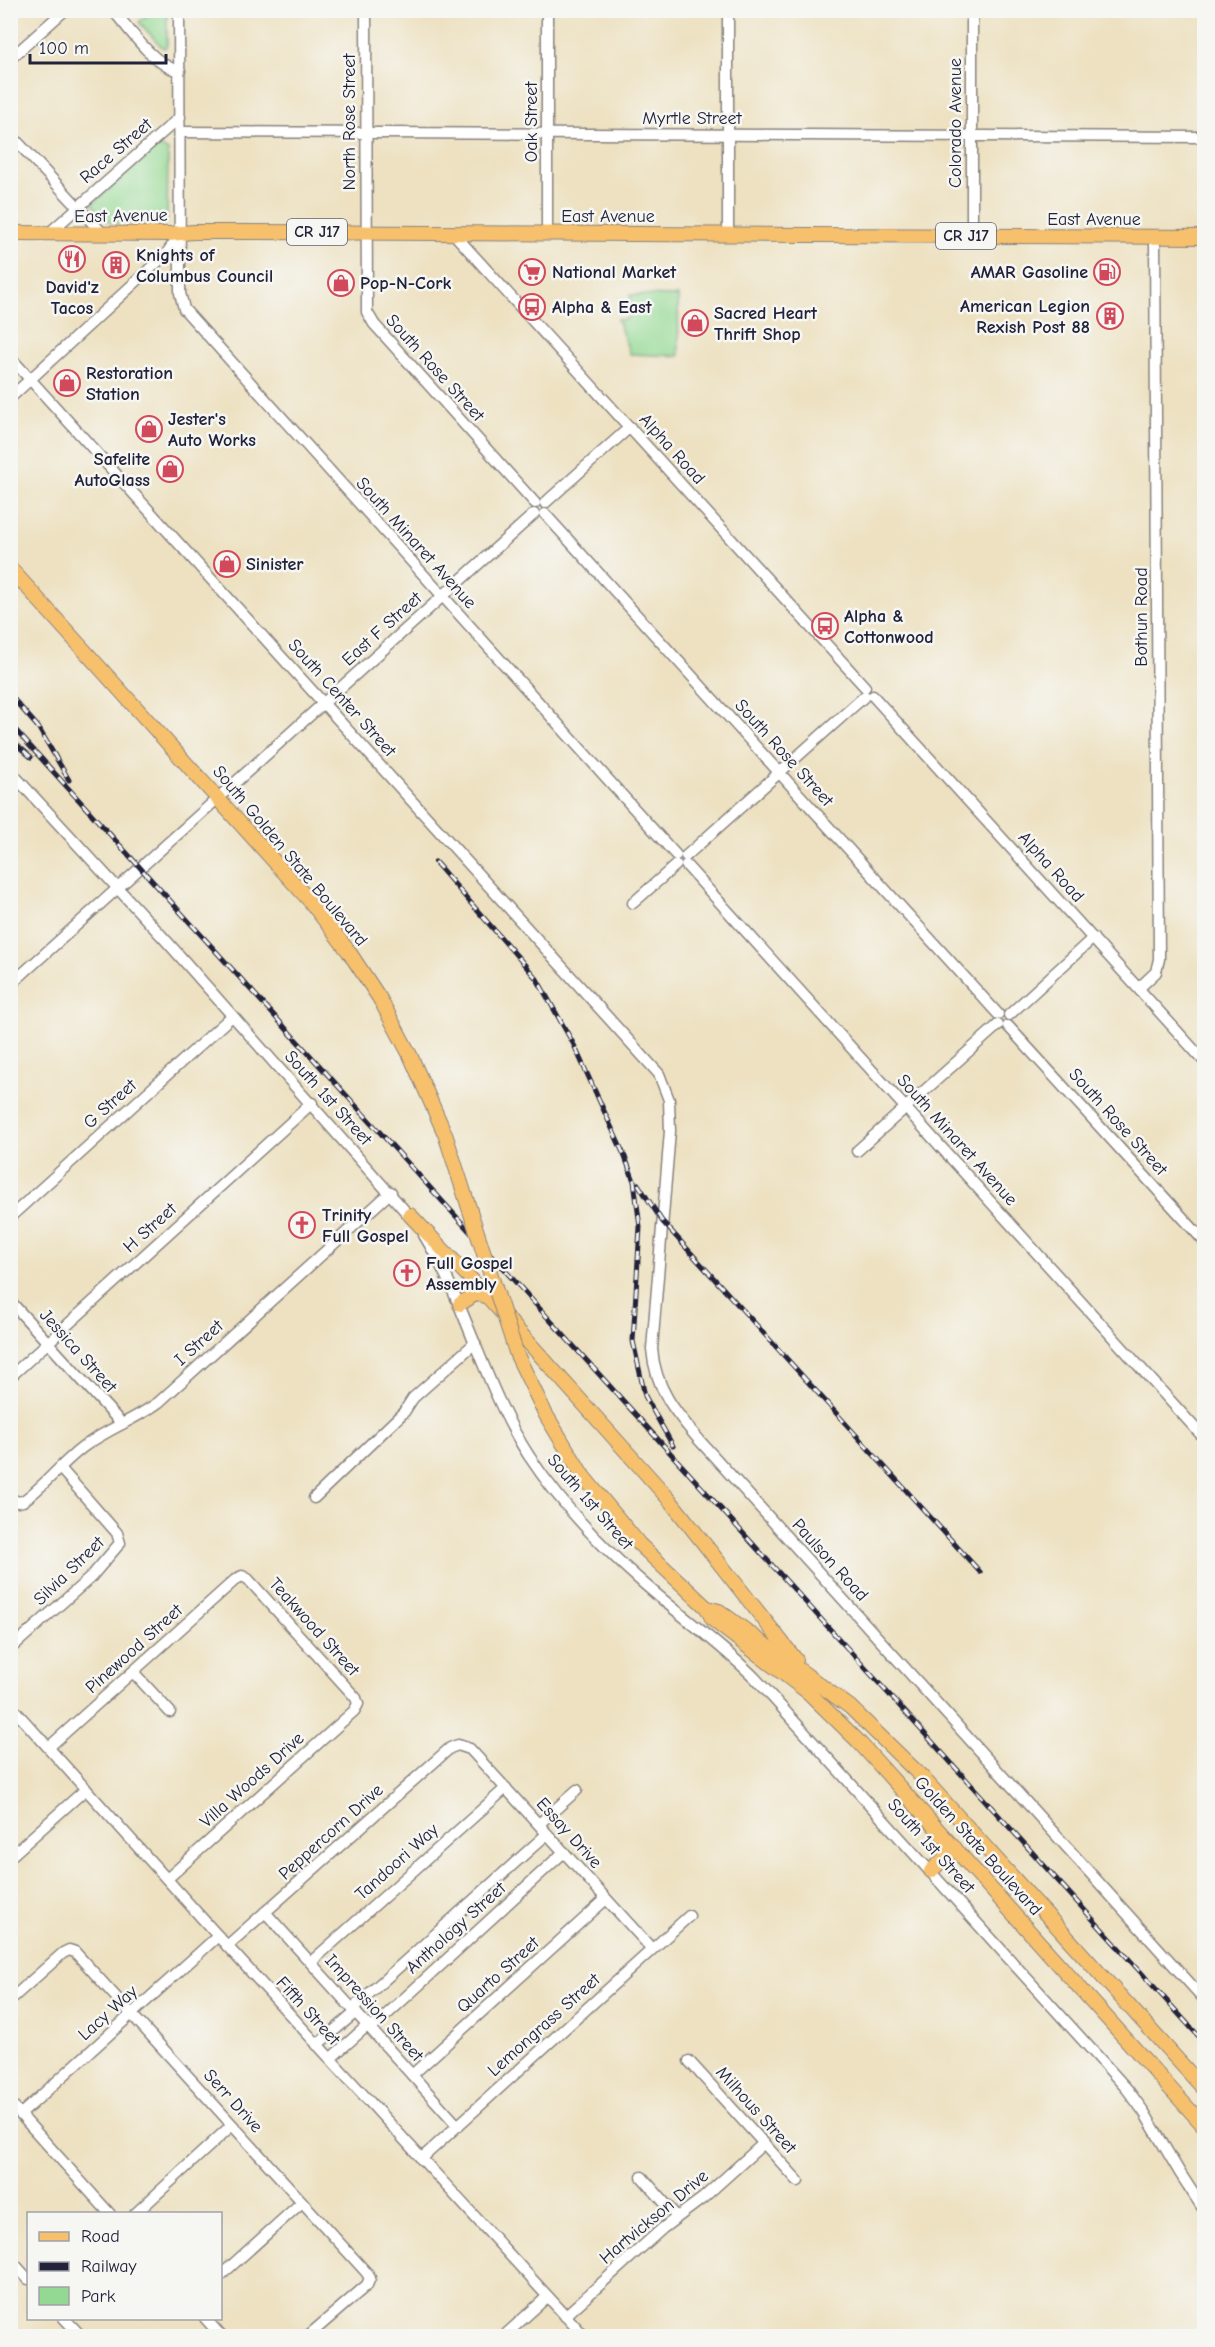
<svg xmlns="http://www.w3.org/2000/svg" width="1215" height="2347" font-family="'Comic Neue',sans-serif">
	<style>
		.green { fill: #93d993; stroke: #5a7e67; stroke-width: 1.5 }
		.lines { fill: none; stroke-linecap: round; stroke-linejoin: round }
		.minor-casing { stroke: #88827e; stroke-width: 13 }
		.major-casing { stroke: #88827e; stroke-width: 16 }
		.minor { stroke: #fff; stroke-width: 10 }
		.major { stroke: #f7c06c; stroke-width: 14 }
		.rail-casing { stroke: #22223b; stroke-width: 5 }
		.rail { stroke: #f6f6f2; stroke-width: 3; stroke-dasharray: 9; stroke-linecap: butt }
		.major-bridge-casing { stroke: #88827e; stroke-width: 16; stroke-linecap: butt }
		.major-bridge { stroke: #f7c06c; stroke-width: 14 }
		.labels { text-anchor: middle; dominant-baseline: central; stroke-width: 5; stroke-linejoin: round; paint-order: stroke }
		.shield { fill: #f6f6f2; stroke: #626272; stroke-width: 1.5 }
		.shield-label { font-size: 16px; font-weight: bold; fill: #22223b }
		.street-label { font-size: 18px; fill: #22223b; stroke: #f6f6f2 }
		.poi-label { font-size: 18px; font-weight: bold; fill: #22223b; stroke: #f6f6f2; text-anchor: start }
	</style>
	<rect width="100%" height="100%" fill="#f6f6f2"/>
	<filter id="ink" filterUnits="userSpaceOnUse"><feTurbulence type="fractalNoise" baseFrequency=".0167" numOctaves="2"/><feDisplacementMap in="SourceGraphic" scale="12" xChannelSelector="R" yChannelSelector="G"/><feConvolveMatrix kernelMatrix="1 2 1 2 8 2 1 2 1" color-interpolation-filters="sRGB"/></filter>
	<filter id="wash" filterUnits="userSpaceOnUse"><feTurbulence type="fractalNoise" baseFrequency=".008" numOctaves="4" result="noise"/><feDisplacementMap in="SourceGraphic" scale="24" xChannelSelector="R" yChannelSelector="G"/><feGaussianBlur stdDeviation="1.35" result="paint"/><feColorMatrix in="noise" values="0 0 0 0 0 0 0 0 0 0 0 0 0 0 0 0 0 1.4 0 .05"/><feComposite in="paint" operator="in"/></filter>
	<g filter="url(#wash)">
		<rect width="100%" height="100%" fill="#ede1c1"/>
		<g class="green">
			<path d="M152,11H167V45L165,48L162,47L139,22Z"/>
			<path d="M156,147H162L168,151L167,222L164,224L113,223L106,220L92,204Z"/>
			<path d="M630,295L678,296L679,356L630,354L617,319L624,320L631,315Z"/>
		</g>
	</g>
	<g filter="url(#ink)">
		<g class="lines">
			<defs>
				<g id="minor">
					<path d="M113,10C129,29 155,67 180,71"/>
					<path d="M179,10L180,293L184,309L676,855"/>
					<path d="M366,10L367,312L374,324L535,503"/>
					<path d="M10,59L65,10"/>
					<path d="M180,132L1204,137"/>
					<path d="M10,134L103,234"/>
					<path d="M547,233V10"/>
					<path d="M48,234L180,117"/>
					<path d="M454,234L865,687"/>
					<path d="M728,235V10"/>
					<path d="M972,236V10"/>
					<path d="M10,357L659,1074L669,1100L670,1131L652,1349C655,1388 675,1412 700,1441L1204,1999"/>
					<path d="M10,398L167,253L179,236"/>
					<path d="M545,503L630,427"/>
					<path d="M545,514L998,1014"/>
					<path d="M873,696L1204,1061"/>
					<path d="M10,771L170,945L413,1220"/>
					<path d="M686,856L865,696"/>
					<path d="M686,865L1204,1438"/>
					<path d="M633,903L676,865"/>
					<path d="M10,985L534,514"/>
					<path d="M1139,988L1156,972L1159,959L1155,237"/>
					<path d="M1009,1015L1093,938"/>
					<path d="M1008,1026L1204,1241"/>
					<path d="M857,1151L998,1025"/>
					<path d="M10,1217L232,1016"/>
					<path d="M424,1235C467,1305 484,1387 529,1456C560,1503 600,1545 641,1581C679,1615 720,1643 756,1679L1127,2089L1144,2112L1180,2173L1204,2210"/>
					<path d="M10,1301L122,1424"/>
					<path d="M10,1377L312,1103"/>
					<path d="M10,1498L18,1502L23,1501C46,1485 63,1461 86,1445C110,1428 136,1419 159,1402L391,1192"/>
					<path d="M314,1498L404,1412L413,1398L475,1343"/>
					<path d="M10,1649L91,1577L120,1543L117,1533L60,1468"/>
					<path d="M133,1672L170,1712"/>
					<path d="M10,1705L218,1936L584,2336"/>
					<path d="M49,1747L235,1580L242,1576L248,1579L356,1698L358,1704L354,1711L167,1879"/>
					<path d="M539,1824L577,1790"/>
					<path d="M10,1857L86,1789"/>
					<path d="M265,1912L458,2126"/>
					<path d="M227,1946L450,1748L458,1745L470,1749L652,1949"/>
					<path d="M311,1962L506,1788"/>
					<path d="M10,2000L63,1953L69,1950L75,1952L366,2272L370,2278L367,2285L308,2336"/>
					<path d="M353,2008L547,1834"/>
					<path d="M371,2029L564,1852"/>
					<path d="M317,2045L356,2012"/>
					<path d="M330,2059L368,2025"/>
					<path d="M689,2061L798,2181"/>
					<path d="M412,2075L606,1899"/>
					<path d="M10,2103L110,2214"/>
					<path d="M21,2114L218,1936"/>
					<path d="M421,2159L689,1916"/>
					<path d="M642,2177L677,2217"/>
					<path d="M135,2214L232,2125"/>
					<path d="M10,2259L28,2279"/>
					<path d="M220,2276L302,2202"/>
					<path d="M565,2316L663,2228L703,2198L764,2143"/>
					<path d="M64,2318L81,2336"/>
					<path d="M205,2318L221,2336"/>
					<path d="M504,2336L547,2297"/>
				</g>
				<g id="major">
					<path d="M10,233L168,234L194,232H256L1204,237"/>
					<path d="M10,568L310,901L349,952L380,999"/>
					<path d="M410,1215L487,1296L668,1498L796,1660"/>
					<path d="M460,1304L475,1294L487,1296"/>
					<path d="M583,1476L639,1544L707,1608L713,1620L809,1693L858,1741L1204,2126"/>
					<path d="M707,1608L719,1611L850,1707L922,1777L1204,2089"/>
					<path d="M931,1871L955,1848"/>
				</g>
			</defs>
			<use href="#minor" class="minor-casing"/>
			<use href="#major" class="major-casing"/>
			<use href="#minor" class="minor"/>
			<use href="#major" class="major"/>
			<defs>
				<g id="rail">
					<path d="M10,695L38,727L69,780"/>
					<path d="M10,724L1204,2042"/>
					<path d="M10,739L31,757"/>
					<path d="M435,862L537,979L574,1045L625,1157L634,1181L640,1227L633,1341L645,1396L673,1446"/>
					<path d="M638,1184L662,1221L980,1572"/>
				</g>
			</defs>
			<use href="#rail" class="rail-casing"/>
			<use href="#rail" class="rail"/>
			<defs>
				<path id="major-bridge" d="M380,999L410,1055L445,1134L517,1355L546,1415L583,1476"/>
			</defs>
			<use href="#major-bridge" class="major-bridge-casing"/>
			<use href="#major-bridge" class="major-bridge"/>
		</g>
	</g>
	<defs>
		<symbol id="restaurant-ring" viewBox="-11 -11 22 22"><circle r="9.5" fill="#f6f6f2" stroke="#d1495b" stroke-width="1.5"/><path d="M-5-6h1v4h1v-4h1v4h1v-4h1v5L-1.5 .5V6h-2V.5L-5-1ZM5-6V6H3V1.5H1.5Q1.5-4 5-6Z" fill="#d1495b"/></symbol>
		<symbol id="building-ring" viewBox="-11 -11 22 22"><circle r="9.5" fill="#f6f6f2" stroke="#d1495b" stroke-width="1.5"/><path d="M-4-6H4V6H1V3H-1V6H-4ZM-2.5-4.3h1.7v1.8h-1.7ZM.8-4.3h1.7v1.8H.8ZM-2.5-1h1.7V.8h-1.7ZM.8-1h1.7V.8H.8Z" fill="#d1495b"/></symbol>
		<symbol id="supermarket-ring" viewBox="-11 -11 22 22"><circle r="9.5" fill="#f6f6f2" stroke="#d1495b" stroke-width="1.5"/><path d="M-6-5.5h2.5l.6 2H6L4.5 2H-2.5L-4.4-4H-6ZM-1.5 3.2a1.3 1.3 0 1 0 .1 0ZM3 3.2a1.3 1.3 0 1 0 .1 0Z" fill="#d1495b"/></symbol>
		<symbol id="fuel-ring" viewBox="-11 -11 22 22"><circle r="9.5" fill="#f6f6f2" stroke="#d1495b" stroke-width="1.5"/><path d="M-5.5-6h7V0h2V4h1.3V-2.5L3-4.5l.8-.8L6-3V5H2.5V1h-1V6h-7ZM-4.2-4.7v3.2H.2V-4.7Z" fill="#d1495b"/></symbol>
		<symbol id="shop-ring" viewBox="-11 -11 22 22"><circle r="9.5" fill="#f6f6f2" stroke="#d1495b" stroke-width="1.5"/><path d="M-5-2.5h2.3a2.7 3.5 0 0 1 5.4 0H5L5.5 6h-11ZM-1.5-2.5h3a1.5 2.3 0 0 0-3 0Z" fill="#d1495b"/></symbol>
		<symbol id="bus-ring" viewBox="-11 -11 22 22"><circle r="9.5" fill="#f6f6f2" stroke="#d1495b" stroke-width="1.5"/><path d="M-5-6H5V4H4V6H2V4H-2V6H-4V4H-5ZM-3.5-4V0h7V-4ZM-3.5 1.2v1.5H-2V1.2ZM2 1.2v1.5H3.5V1.2Z" fill="#d1495b"/></symbol>
		<symbol id="church-ring" viewBox="-11 -11 22 22"><circle r="9.5" fill="#f6f6f2" stroke="#d1495b" stroke-width="1.5"/><path d="M-1.2-6h2.4v3.5h3.3v2.4h-3.3V6h-2.4V-.1h-3.3v-2.4h3.3Z" fill="#d1495b"/></symbol>
	</defs>
	<g fill-rule="evenodd">
		<use href="#restaurant-ring" x="57" y="244" width="30" height="30"/>
		<use href="#building-ring" x="101" y="250" width="30" height="30"/>
		<use href="#supermarket-ring" x="517" y="257" width="30" height="30"/>
		<use href="#fuel-ring" x="1092" y="257" width="30" height="30"/>
		<use href="#shop-ring" x="326" y="268" width="30" height="30"/>
		<use href="#bus-ring" x="517" y="292" width="30" height="30"/>
		<use href="#building-ring" x="1095" y="301" width="30" height="30"/>
		<use href="#shop-ring" x="680" y="308" width="30" height="30"/>
		<use href="#shop-ring" x="52" y="368" width="30" height="30"/>
		<use href="#shop-ring" x="134" y="414" width="30" height="30"/>
		<use href="#shop-ring" x="155" y="454" width="30" height="30"/>
		<use href="#shop-ring" x="212" y="549" width="30" height="30"/>
		<use href="#bus-ring" x="810" y="611" width="30" height="30"/>
		<use href="#church-ring" x="287" y="1210" width="30" height="30"/>
		<use href="#church-ring" x="392" y="1258" width="30" height="30"/>
	</g>
	<g class="labels">
		<g class="shield">
			<rect x="287" y="219" width="60" height="26" rx="4.5"/>
			<rect x="936" y="223" width="60" height="26" rx="4.5"/>
		</g>
		<g class="shield-label">
			<text x="317" y="232">CR J17</text>
			<text x="966" y="236">CR J17</text>
		</g>
		<g class="street-label">
			<text x="692" y="118">Myrtle Street</text>
			<text transform="translate(349 122) rotate(-90)">North Rose Street</text>
			<text transform="translate(531 122) rotate(-90)">Oak Street</text>
			<text transform="translate(955 123) rotate(-90)">Colorado Avenue</text>
			<text transform="translate(116 151) rotate(-41)">Race Street</text>
			<text transform="translate(121 216) rotate(-1)">East Avenue</text>
			<text x="608" y="216">East Avenue</text>
			<text x="1094" y="219">East Avenue</text>
			<text transform="translate(435 368) rotate(48)">South Rose Street</text>
			<text transform="translate(672 449) rotate(48)">Alpha Road</text>
			<text transform="translate(416 543) rotate(48)">South Minaret Avenue</text>
			<text transform="translate(1141 617) rotate(-90)">Bothun Road</text>
			<text transform="translate(382 629) rotate(-42)">East F Street</text>
			<text transform="translate(342 698) rotate(48)">South Center Street</text>
			<text transform="translate(784 753) rotate(48)">South Rose Street</text>
			<text transform="translate(290 856) rotate(50)">South Golden State Boulevard</text>
			<text transform="translate(1051 867) rotate(48)">Alpha Road</text>
			<text transform="translate(328 1098) rotate(48)">South 1st Street</text>
			<text transform="translate(110 1104) rotate(-42)">G Street</text>
			<text transform="translate(1118 1122) rotate(48)">South Rose Street</text>
			<text transform="translate(957 1140) rotate(48)">South Minaret Avenue</text>
			<text transform="translate(150 1228) rotate(-42)">H Street</text>
			<text transform="translate(199 1343) rotate(-42)">I Street</text>
			<text transform="translate(78 1351) rotate(48)">Jessica Street</text>
			<text transform="translate(590 1502) rotate(49)">South 1st Street</text>
			<text transform="translate(830 1560) rotate(48)">Paulson Road</text>
			<text transform="translate(69 1571) rotate(-44)">Silvia Street</text>
			<text transform="translate(314 1627) rotate(48)">Teakwood Street</text>
			<text transform="translate(134 1649) rotate(-42)">Pinewood Street</text>
			<text transform="translate(252 1780) rotate(-42)">Villa Woods Drive</text>
			<text transform="translate(331 1832) rotate(-42)">Peppercorn Drive</text>
			<text transform="translate(569 1833) rotate(48)">Essay Drive</text>
			<text transform="translate(931 1846) rotate(48)">South 1st Street</text>
			<text transform="translate(978 1846) rotate(48)">Golden State Boulevard</text>
			<text transform="translate(397 1862) rotate(-42)">Tandoori Way</text>
			<text transform="translate(456 1928) rotate(-42)">Anthology Street</text>
			<text transform="translate(498 1975) rotate(-42)">Quarto Street</text>
			<text transform="translate(374 2008) rotate(48)">Impression Street</text>
			<text transform="translate(308 2011) rotate(48)">Fifth Street</text>
			<text transform="translate(108 2013) rotate(-42)">Lacy Way</text>
			<text transform="translate(544 2025) rotate(-42)">Lemongrass Street</text>
			<text transform="translate(233 2101) rotate(48)">Serr Drive</text>
			<text transform="translate(756 2110) rotate(48)">Milhous Street</text>
			<text transform="translate(654 2217) rotate(-40)">Hartvickson Drive</text>
		</g>
		<g class="poi-label">
			<text x="136" y="255">Knights of<tspan x="136" dy="21">Columbus Council</tspan></text>
			<text x="552" y="272">National Market</text>
			<text x="1088" y="272" text-anchor="end">AMAR Gasoline</text>
			<text x="360" y="283">Pop-N-Cork</text>
			<text x="72" y="287" text-anchor="middle">David'z<tspan x="72" dy="21">Tacos</tspan></text>
			<text x="1090" y="306" text-anchor="end">American Legion<tspan x="1090" dy="21">Rexish Post 88</tspan></text>
			<text x="552" y="307">Alpha &amp; East</text>
			<text x="714" y="313">Sacred Heart<tspan x="714" dy="21">Thrift Shop</tspan></text>
			<text x="86" y="373">Restoration<tspan x="86" dy="21">Station</tspan></text>
			<text x="168" y="419">Jester's<tspan x="168" dy="21">Auto Works</tspan></text>
			<text x="150" y="459" text-anchor="end">Safelite<tspan x="150" dy="21">AutoGlass</tspan></text>
			<text x="246" y="564">Sinister</text>
			<text x="844" y="616">Alpha &amp;<tspan x="844" dy="21">Cottonwood</tspan></text>
			<text x="322" y="1215">Trinity<tspan x="322" dy="21">Full Gospel</tspan></text>
			<text x="426" y="1263">Full Gospel<tspan x="426" dy="21">Assembly</tspan></text>
		</g>
	</g>
	<rect width="1215" height="2347" fill="none" stroke="#f6f6f2" stroke-width="36"/>
	<rect x="27" y="2212" width="195" height="108" fill="#f6f6f2" stroke="#a1a1a9" stroke-width="1.5"/>
	<rect x="39" y="2232" width="30" height="9" fill="#f7c06c" stroke="#a1a1a9" stroke-width="1.5"/>
	<text x="81" y="2242" font-size="18" fill="#22223b">Road</text>
	<rect x="39" y="2262" width="30" height="9" fill="#22223b" stroke="#a1a1a9" stroke-width="1.5"/>
	<text x="81" y="2272" font-size="18" fill="#22223b">Railway</text>
	<rect x="39" y="2287" width="30" height="18" fill="#93d993" stroke="#a1a1a9" stroke-width="1.5"/>
	<text x="81" y="2302" font-size="18" fill="#22223b">Park</text>
	<path d="M30 54v9h136v-9" fill="none" stroke="#22223b" stroke-width="3"/>
	<text x="39" y="54" font-size="18" fill="#22223b" stroke="#f6f6f2" stroke-width="4.5" paint-order="stroke">100 m</text>
</svg>
